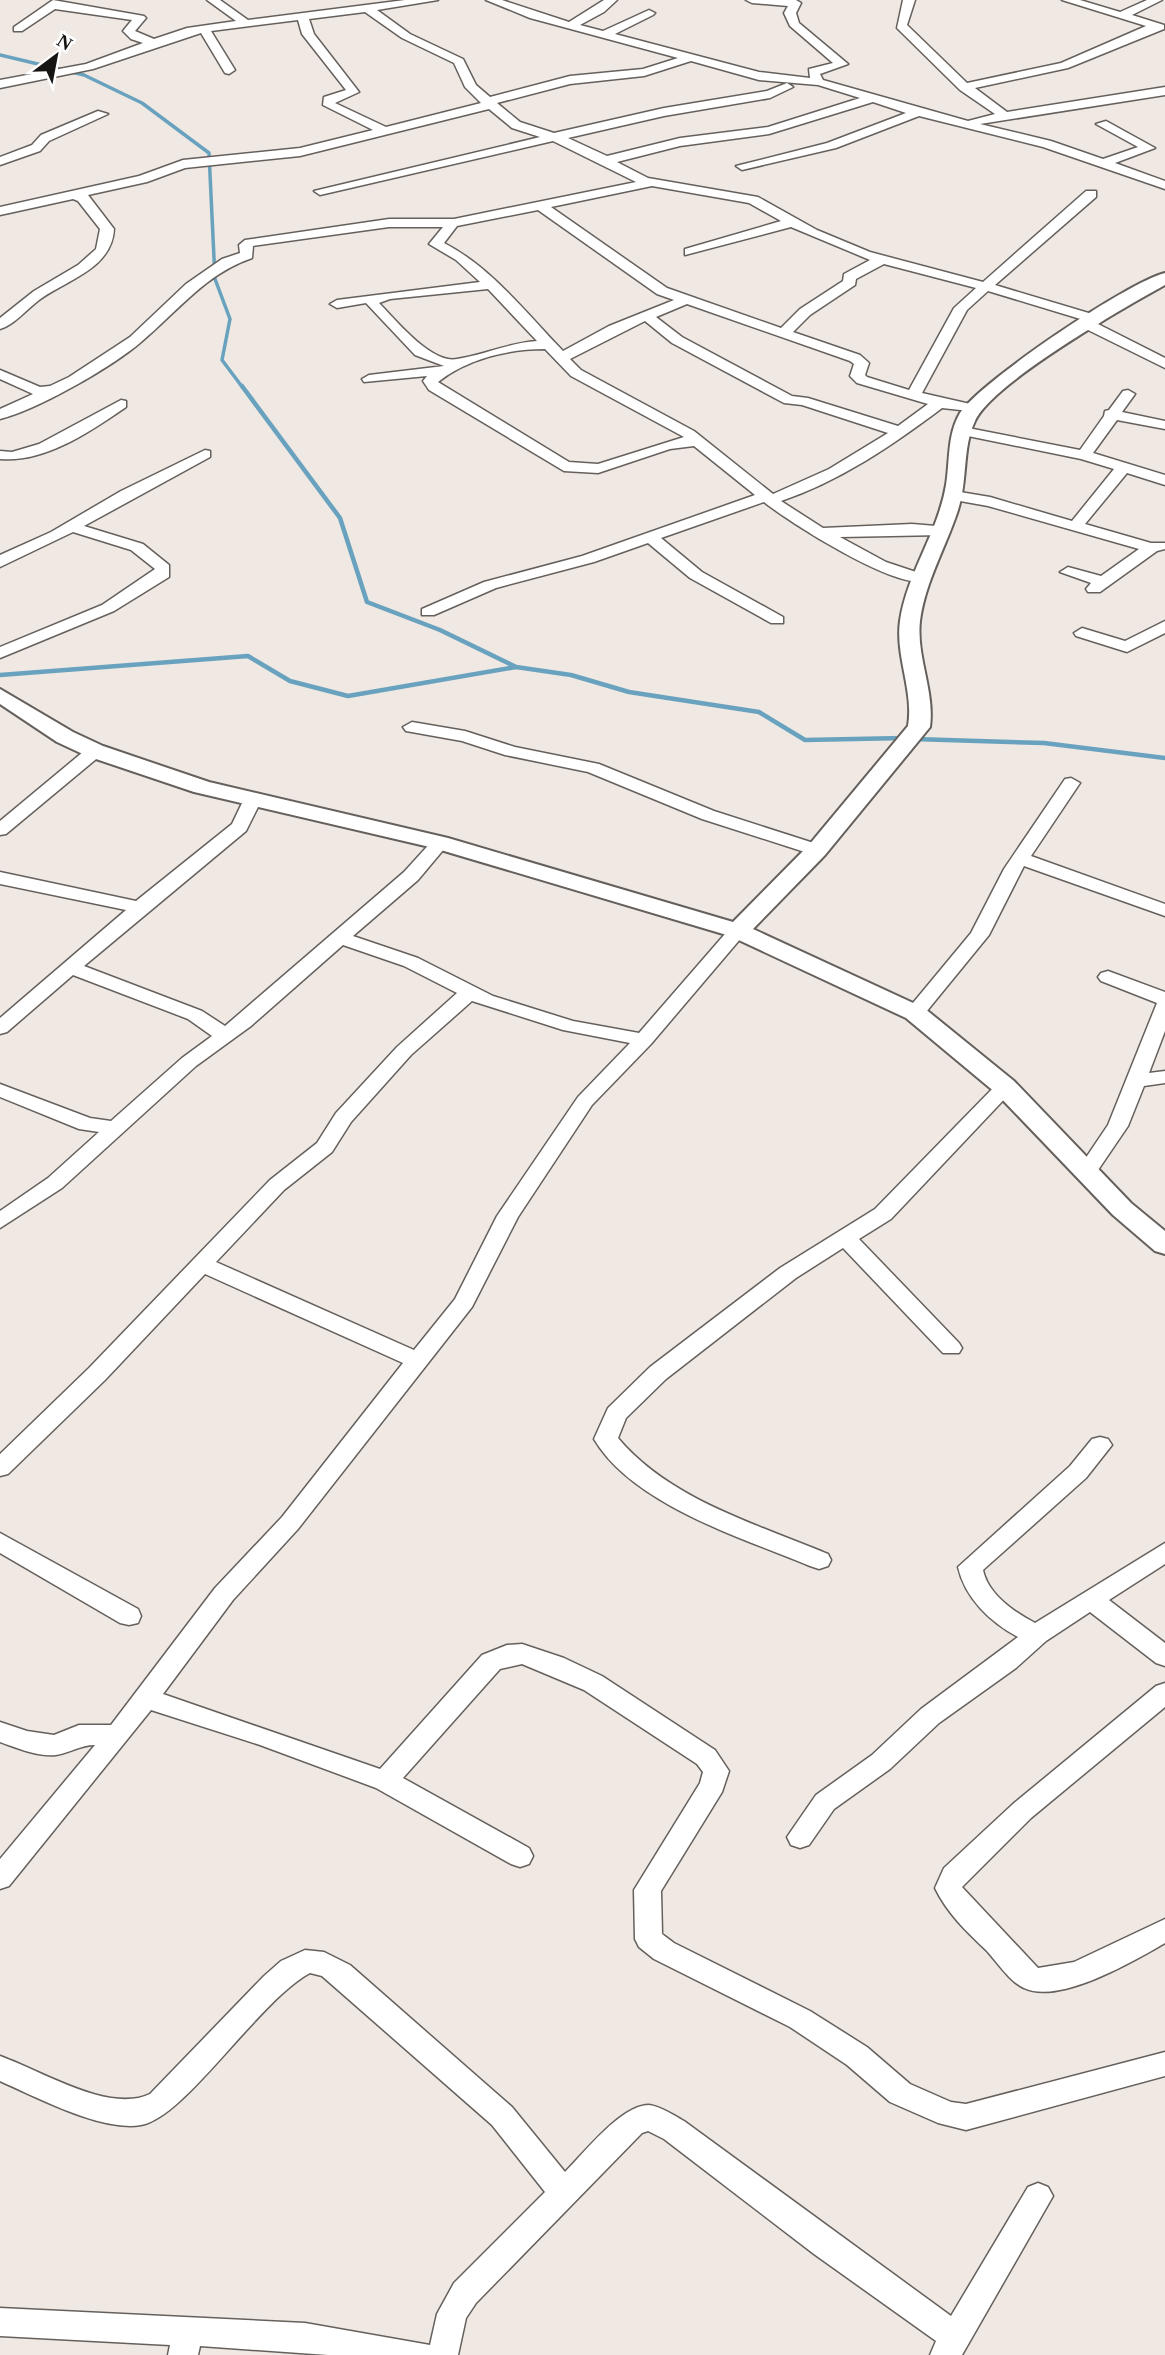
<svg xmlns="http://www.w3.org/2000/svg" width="1165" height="2355" font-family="'Times New Roman',serif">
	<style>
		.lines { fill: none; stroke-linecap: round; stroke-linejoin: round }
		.stream-far1 { stroke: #69a2be; stroke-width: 3.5 }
		.stream { stroke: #69a2be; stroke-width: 4.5 }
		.minor-casing { stroke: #66605c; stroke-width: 3 }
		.tertiary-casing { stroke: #66605c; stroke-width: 4 }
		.minor { fill: #fff; fill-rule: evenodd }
		.tertiary { fill: #fff; fill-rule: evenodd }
	</style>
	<rect width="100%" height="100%" fill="#efe8e3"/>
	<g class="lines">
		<path class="stream-far1" d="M0,55L84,75L142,103L209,153L215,279L230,319L222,360L243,388"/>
		<g class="stream">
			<path d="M242,386L340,518L367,602L440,630L516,667L571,675L629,692L759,712L805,740L904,738"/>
			<path d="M0,675L248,656L290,681L348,696L516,667"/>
			<path d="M914,739L1044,743L1165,758"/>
		</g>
		<defs>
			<g id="minor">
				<path d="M53,0L144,16L146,18L135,31L154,39L187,28L236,21L207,0H220L248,20L405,0H438L377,10L410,34L463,59L476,85L490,97L570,76L643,69L678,58L530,18L486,0H502L569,22L604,0H617L604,12L580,25L603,31L649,10L655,13L653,15L615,34L759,72L810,78L809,69L833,63L790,26L784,13L788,6L752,3L746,0H796L801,3L796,13L799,23L848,64L820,74L823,80L968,121L995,114L960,90L897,28L903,0H915L907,25L967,83L1061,63L1146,26L1062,0H1080L1120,12L1147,0H1162L1132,15L1164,25V29L1068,68L975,88L1007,112L1165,87V95L980,124L1051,141L1103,159L1138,147L1096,124L1106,121L1155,148L1115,163L1165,181V189L1043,147L919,116L836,148L742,170L736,166L827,143L906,113L873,102L769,134L680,146L617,162L648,178L758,197L817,230L870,252L983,282L1086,191H1096V197L995,285L1102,317L1104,320L1098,324L1165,358V368L1084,328L1082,325L1087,321L988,291L967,310L922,393L979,406V412L942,408C893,445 840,481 781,501L823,528L912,524L948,527L950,530L942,535L840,537L886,562L925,575V581C894,589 789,522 764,502L661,538L702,572L783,617V623H771L690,578L648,543L594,562L496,588L434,615H422V609L484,582L582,556L755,495L694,446L670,449L598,473L564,471L429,390L423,381L427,376L364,382L362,379L369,375L444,366L415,355L366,303L337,308L330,304L337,300L480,282L456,260L429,244L443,227H389L253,246L252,258C205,274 178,311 141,342C112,367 37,410 0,419V409L33,394L0,379V370L40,387L50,386L69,377L130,337L186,284L222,259L240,253L239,245L245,240L389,219H454L636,182L553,141L320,195L314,191L540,137L512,128L489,109L300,156L185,168L147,182L88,195L114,229C112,269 66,280 39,300C27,309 14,325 0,329V318L34,291L78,265L96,249L100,229L78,201L73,199L0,215V207L139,176L183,160L300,148L373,130L323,105L324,97L346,90L302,34L298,20L211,31L235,70L229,74L225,73L201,33L93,69L0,88V80L86,64L143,43L131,39L123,31L132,20L55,9L22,31H14V27ZM365,12L402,38L454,63L465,87L481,103L386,127L335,103L359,92L314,34L309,19ZM691,61L759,80L818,85L860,98L768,127L680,138L607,156L568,138L664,116L770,98L793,87L787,83L767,91L664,108L554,133L520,122L497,103L570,84L644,76ZM652,186L749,203L781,221L685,249V255L791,227L870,260L844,274L843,281L800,309L781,328L667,288L551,207ZM538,210L657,294L674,300L609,326L563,351C526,313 491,267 444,243L457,226ZM884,264L976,288L954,308L909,390L867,377L865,375L869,363L860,355L793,332L810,315L855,285L856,279ZM488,289L537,341C508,343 484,355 457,359C431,364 396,320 379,303L390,299ZM687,304L850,361L854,364L850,376L857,383L928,404L898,426L808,398L792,396L682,337L656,317ZM645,321L672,343L784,403L802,405L888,433L829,469L773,494L694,431L581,370L570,359ZM545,349L571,376L684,437L598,464L569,462L438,382C467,359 508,349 545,349Z"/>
				<path d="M98,111L108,114L49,141L40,151L0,165V157L32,145L41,135Z"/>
				<path d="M1128,390L1135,394L1122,412L1165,421V429L1117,420L1093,453L1165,475V485L1127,473L1085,524L1151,543H1165V549L1157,551L1100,592H1088L1086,589L1091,583L1060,572L1068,567L1101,576L1139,549L988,506L949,499L946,496L954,491L990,497L1072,521L1114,469L1081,459L963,435L956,431L963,427L1080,450L1104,416L1105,411L1109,410L1123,391Z"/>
				<path d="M121,400L126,401V407C91,431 45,463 0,459V451L12,452L39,444Z"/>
				<path d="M205,450L210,451V457L84,526L143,544L169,565V577L114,611L0,658V647L102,605L155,569L131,550L73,532L0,567V555L51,532L121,491Z"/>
				<path d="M1165,621V633L1127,652L1076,636L1074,633L1082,628L1125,641Z"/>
				<path d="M412,722L465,731L515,747L599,764L714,811L823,846L826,850L817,855L811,854L702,819L588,772L505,755L462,741L406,731L403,727Z"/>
				<path d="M95,746L104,751L101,755L6,834L0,835V821L89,747Z"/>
				<path d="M1071,778L1080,783L1031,856L1165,904V916L1024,866L989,935L922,1017H908L905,1013L908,1009L971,933L1004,869L1065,779Z"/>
				<path d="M253,794L262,799L246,831L84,966L202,1011L225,1026L404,872L434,839L440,838L449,843L418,880L353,936L418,958L493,996L573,1021L639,1033L731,927H745L747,931L651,1044L592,1105L518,1217L472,1307L298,1529L233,1600L163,1694L380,1769L482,1655L507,1645L522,1644L564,1658L602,1676L715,1750L729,1771L722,1792L661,1891L662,1934L674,1943L810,2011L867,2047L910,2084L951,2102L966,2104L1165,2052V2076L966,2130L938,2123L890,2102L847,2065L790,2027L654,1959L639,1947L635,1939L634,1890L700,1783L703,1772L697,1764L584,1690L522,1664L500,1669L403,1778L529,1848L533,1856L529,1864L520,1867L511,1864L376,1788L260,1745L151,1710L9,1886L0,1889V1859L95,1745C80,1745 70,1753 56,1755C38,1757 17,1748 0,1742V1722L27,1731L54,1735L79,1725H111L215,1588L282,1517L403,1363L205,1274L105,1380L8,1474L0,1476V1454L89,1368L270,1180L317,1143L336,1113L397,1047L457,993L404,966L343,945L251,1026L196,1066L62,1188L0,1228V1211L48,1178L99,1132L79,1129L0,1097V1084L90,1118L111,1121L182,1058L212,1036L188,1019L73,975L7,1032L0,1034V1018L126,910L0,884V872L136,901L232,824L244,799ZM472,1001L563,1030L630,1043L578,1097L497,1216L455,1299L414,1350L216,1262L284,1190L332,1152L351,1122L411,1055Z"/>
				<path d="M1108,971L1165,992V1031L1149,1073L1165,1071V1083L1144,1086L1128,1126L1094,1176L1087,1178L1077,1171L1108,1125L1157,1003L1101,981L1098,977L1101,973Z"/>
				<path d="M1005,1081L1012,1083L1015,1087L1012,1091L891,1219L859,1239L959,1343L962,1348L959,1353H943L843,1248L796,1278L666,1379L626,1418L618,1438C669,1499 756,1524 828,1554L831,1560L828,1566L819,1569L810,1566C743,1538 633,1505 594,1439L608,1408L650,1367L780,1268L875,1209L998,1083Z"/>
				<path d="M1100,1437L1108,1439L1112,1445L1086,1478L983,1570C988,1594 1014,1612 1035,1623L1165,1543V1564L1109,1600L1165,1643V1666L1156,1663L1090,1612L1046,1641L1016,1668L939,1723L890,1769L834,1809L809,1845L800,1848L791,1845L787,1837L816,1795L872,1755L921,1709L1018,1637C990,1622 965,1598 958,1567L1070,1466L1092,1439Z"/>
				<path d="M0,1533L138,1609L141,1616L138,1623L129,1625L120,1623L0,1553Z"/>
				<path d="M1165,1683V1707L1031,1818L962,1887L1038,1968L1074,1962L1165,1919V1943C1134,1961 1059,2005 1024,1988C1010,1982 997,1962 986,1950C966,1931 947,1913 935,1888L944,1868L1013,1804L1156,1686Z"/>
				<path d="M305,1950L324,1952L350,1965L512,2107L565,2172C584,2153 621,2105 649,2105C660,2106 675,2116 684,2121L951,2316L1028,2187L1038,2183L1048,2187L1053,2196L962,2355H930L936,2341L814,2254L664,2139L648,2131L642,2133L476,2303L466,2318L458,2355H328L200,2346L198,2355H168L170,2345L0,2336V2308L305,2323L430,2345L437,2314L454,2283L545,2192L492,2125L322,1976L310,1973C258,2001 185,2118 141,2125C102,2132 36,2097 0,2081V2056C40,2070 109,2114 150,2094L264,1976L281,1961Z"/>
			</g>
			<path id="tertiary" d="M1165,273V285C1125,307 992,383 975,421C962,448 968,481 958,510C946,547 925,582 920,621C916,657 935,691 930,727L825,855L753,929L924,1008L1014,1081L1131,1203L1165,1231V1254L1155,1251L1113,1215L996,1093L906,1018L730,936L434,848L194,792L87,756L57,742L0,704V689L73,732L103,746L209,782L448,838L733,922L809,845L908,726C914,691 895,656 900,621C907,573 938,533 946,485C950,461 947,435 960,413C981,381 1128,282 1165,273Z"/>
		</defs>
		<use href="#minor" class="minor-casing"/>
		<use href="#tertiary" class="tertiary-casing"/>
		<use href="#minor" class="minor"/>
		<use href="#tertiary" class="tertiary"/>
	</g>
	<g transform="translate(56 56) rotate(32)" stroke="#ffffff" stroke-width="5" paint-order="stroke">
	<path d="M0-5L12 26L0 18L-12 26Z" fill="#171513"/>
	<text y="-10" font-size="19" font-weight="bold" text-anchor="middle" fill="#171513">N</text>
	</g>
</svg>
